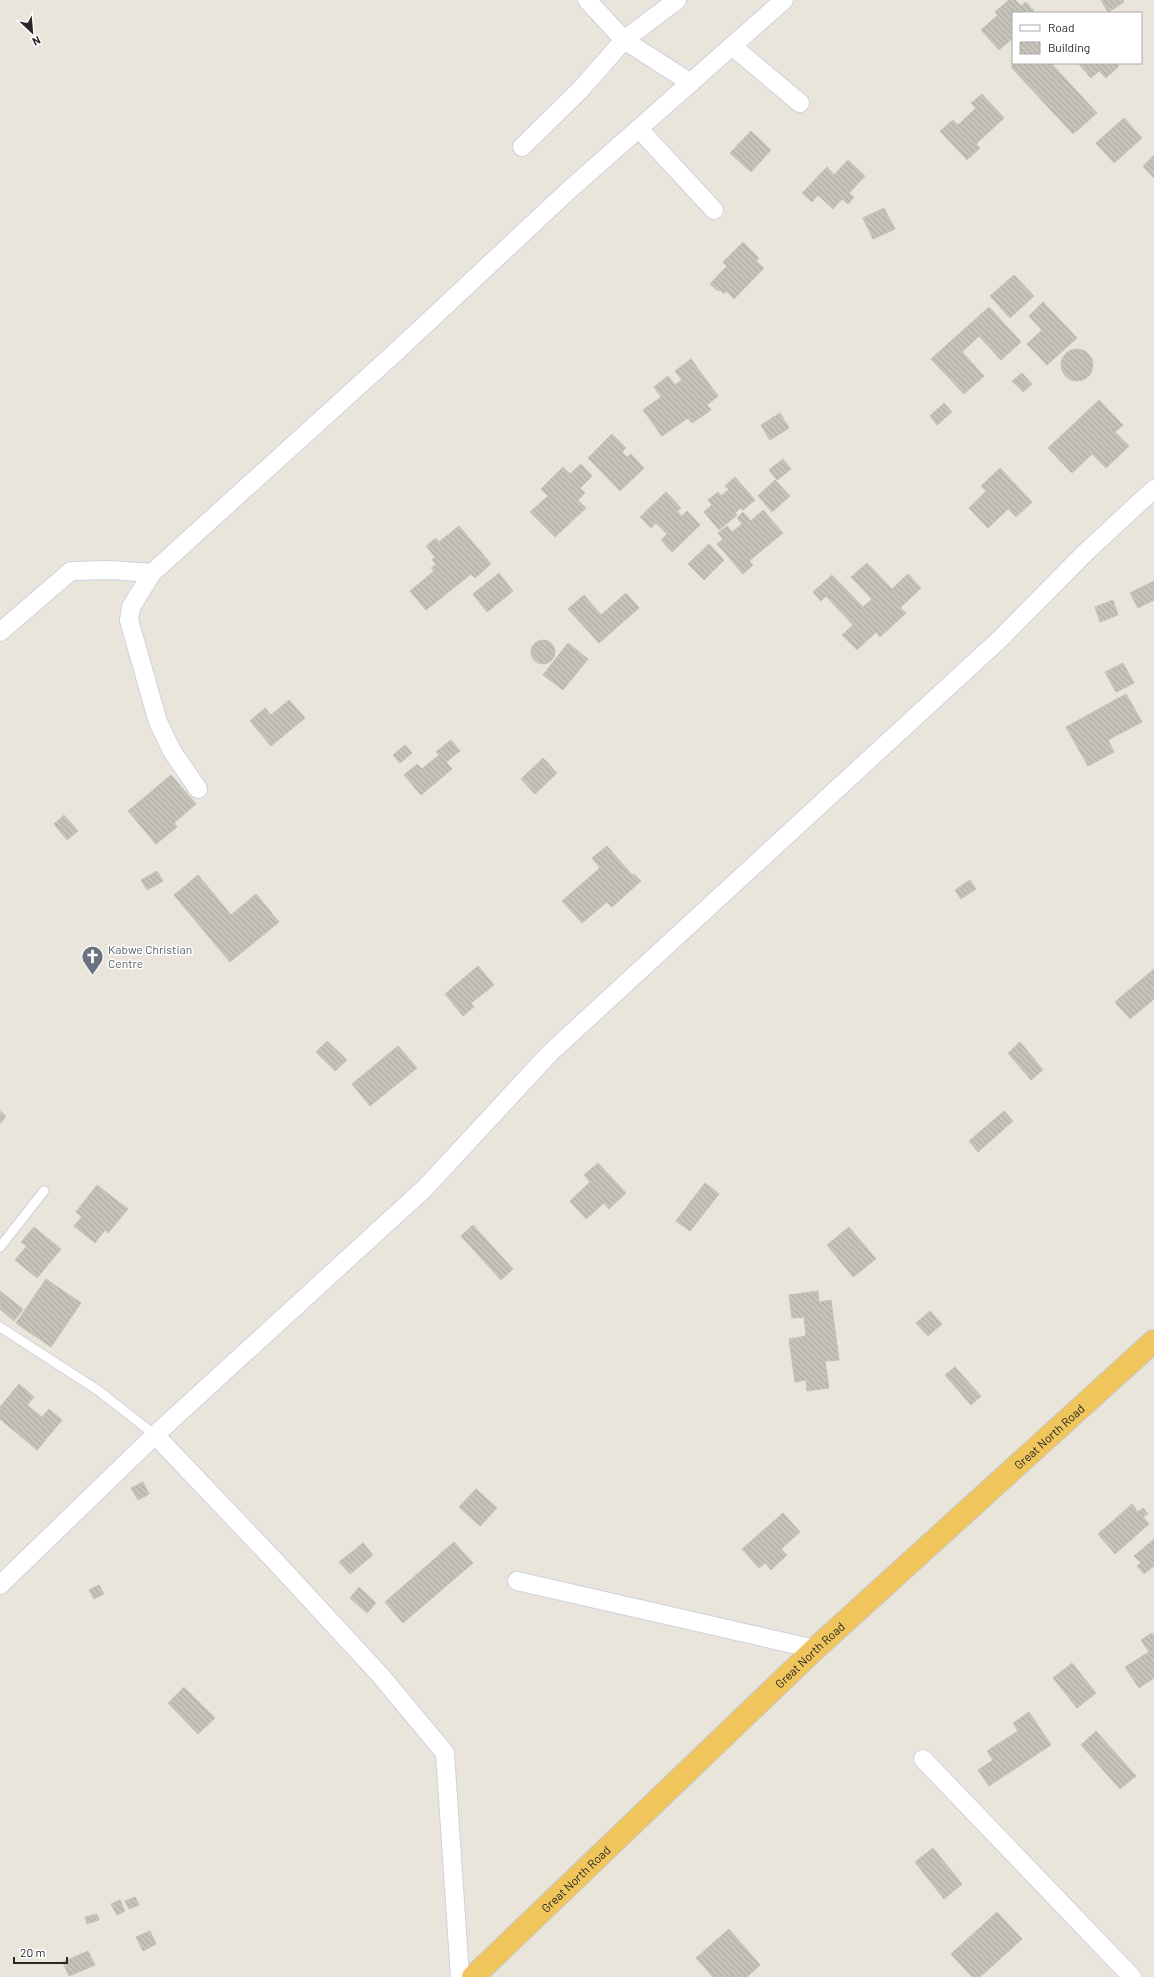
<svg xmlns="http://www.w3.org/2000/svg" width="1154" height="1977" font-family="Barlow,sans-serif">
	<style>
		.building { fill: url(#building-back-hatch); stroke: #c5c1b4 }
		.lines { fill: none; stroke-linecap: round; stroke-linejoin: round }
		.service-casing { stroke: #cfd1e1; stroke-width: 11 }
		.minor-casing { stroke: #cfd1e1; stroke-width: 20 }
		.trunk-casing { stroke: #c7c7c7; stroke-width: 24 }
		.service { stroke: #fff; stroke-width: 9 }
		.minor { stroke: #fff; stroke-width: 18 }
		.trunk { stroke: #f0c65c; stroke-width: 22 }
		.labels { text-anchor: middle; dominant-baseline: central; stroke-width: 3; stroke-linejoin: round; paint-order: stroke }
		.worship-label { font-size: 12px; fill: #5b616d; stroke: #fff; text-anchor: start }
		.street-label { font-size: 12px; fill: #282828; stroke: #fff }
	</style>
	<defs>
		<pattern id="building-back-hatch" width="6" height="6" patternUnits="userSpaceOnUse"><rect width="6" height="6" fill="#c5c2ba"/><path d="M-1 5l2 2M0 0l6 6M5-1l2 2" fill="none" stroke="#a9a7a0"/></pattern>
	</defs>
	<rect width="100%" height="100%" fill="#eae5da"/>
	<g class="building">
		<path d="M1009,0H1015L1021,6L1026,2L1034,11L1032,13H1013V38L999,50L981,30L998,15L995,12Z"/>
		<path d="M1101,0H1123L1124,2L1108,12Z"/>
		<path d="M1015,63H1051L1097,113L1073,134L1011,67Z"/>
		<path d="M1078,63H1116L1119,66L1106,78L1099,71L1091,78Z"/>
		<path d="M982,94L1004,118L976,144L980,148L967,160L940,131L953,120L958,125L976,108L971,103Z"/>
		<path d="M1124,118L1142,138L1114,163L1096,143Z"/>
		<path d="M751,131L771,150L751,172L730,153Z"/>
		<path d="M1154,155V178L1143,166Z"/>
		<path d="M848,160L865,176L849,193L854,197L848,204L842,199L833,209L818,195L812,202L802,193L827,167L834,175Z"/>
		<path d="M884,208L895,229L873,239L863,218Z"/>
		<path d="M743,242L759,258L756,261L764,268L734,299L726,291L724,294L720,290L718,291L710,284L727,266L723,262Z"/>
		<path d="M1014,275L1034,296L1010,318L990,296Z"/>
		<path d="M1043,302L1077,338L1047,365L1027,344L1042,330L1029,316Z"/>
		<path d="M989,307L1021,342L1001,360L979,336L962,352L984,376L964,394L931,359Z"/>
		<circle cx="1077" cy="365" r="16"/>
		<path d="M691,359L718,396L707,405L711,410L692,423L688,418L662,436L643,410L661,397L654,387L668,376L675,385L682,380L675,371Z"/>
		<path d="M1022,373L1032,384L1023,392L1012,381Z"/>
		<path d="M1099,400L1123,425L1115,432L1129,446L1106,468L1092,454L1072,473L1048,448Z"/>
		<path d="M944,403L952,412L937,425L930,416Z"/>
		<path d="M780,413L789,428L770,440L761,425Z"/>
		<path d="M612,434L626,448L622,452L627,457L631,454L644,468L620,491L588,458Z"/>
		<path d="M783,459L791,469L777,480L769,470Z"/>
		<path d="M581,464L592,476L580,488L585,493L578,500L586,508L555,537L530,512L548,496L541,489L563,467L570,474Z"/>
		<path d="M1000,468L1032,502L1016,517L1008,509L988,528L969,508L986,491L981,486Z"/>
		<path d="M735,477L755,500L743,510L740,508L735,513L737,515L719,530L704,512L712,505L708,500L718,492L721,496L729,489L725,486Z"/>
		<path d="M775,480L790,496L772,512L758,496Z"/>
		<path d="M666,492L681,508L677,511L682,516L687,511L700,525L672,552L661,540L667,534L656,523L651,528L640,517Z"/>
		<path d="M763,510L783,533L749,561L753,565L743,574L717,544L723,539L718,533L727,526L732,532L742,524L737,518L743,512L751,521Z"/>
		<path d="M459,526L491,564L475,578L471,574L426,610L410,591L434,571L431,568L436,564L432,560L435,557L426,546L436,538L439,542Z"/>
		<path d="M709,544L724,560L704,580L688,564Z"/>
		<path d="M867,563L892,589L908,574L921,588L900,608L906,613L880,637L876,632L857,650L842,635L853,625L826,596L821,601L813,592L832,575L863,607L872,599L851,577Z"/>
		<path d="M499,573L513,591L487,612L473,594Z"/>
		<path d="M1154,581V600L1138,608L1130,593Z"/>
		<path d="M626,593L639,608L599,643L568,609L584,595L601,615Z"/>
		<path d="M1113,600L1118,615L1100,622L1095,607Z"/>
		<circle cx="543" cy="652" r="12"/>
		<path d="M568,643L588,659L563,690L543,675Z"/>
		<path d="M1123,663L1134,683L1116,692L1105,672Z"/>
		<path d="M1126,694L1142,722L1108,740L1114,752L1088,766L1066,727Z"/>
		<path d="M289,700L305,718L271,746L250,721L265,708L271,715Z"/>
		<path d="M451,740L460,751L446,762L452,769L421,795L404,775L417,764L422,769L439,755L436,752Z"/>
		<path d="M405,745L412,753L400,763L393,755Z"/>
		<path d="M543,758L557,773L535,794L521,779Z"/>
		<path d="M171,775L196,804L174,823L177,827L156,844L128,811Z"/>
		<path d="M64,815L78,831L67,840L54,824Z"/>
		<path d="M607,846L632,875L634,874L641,881L612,907L607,902L582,923L562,901L600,868L592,858Z"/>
		<path d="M157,871L163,881L147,890L141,880Z"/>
		<path d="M198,875L231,915L256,894L279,922L230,962L174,895Z"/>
		<path d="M970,880L976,889L961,899L955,890Z"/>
		<path d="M478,966L494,985L471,1003L474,1007L463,1016L445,994Z"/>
		<path d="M1154,969V999L1130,1019L1115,1002Z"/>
		<path d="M327,1041L347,1060L335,1071L316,1052Z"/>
		<path d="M1020,1042L1043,1070L1031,1080L1008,1053Z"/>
		<path d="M398,1046L417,1068L370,1106L352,1084Z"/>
		<path d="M0,1111L6,1116L0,1124Z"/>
		<path d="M1004,1111L1013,1121L978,1152L969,1141Z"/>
		<path d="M598,1163L626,1193L609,1209L604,1203L586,1219L570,1201L590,1182L584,1175Z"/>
		<path d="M705,1183L719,1194L690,1231L676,1221Z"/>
		<path d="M97,1185L128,1209L108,1233L105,1230L95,1243L74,1226L82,1217L76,1212Z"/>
		<path d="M473,1225L513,1269L501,1280L461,1236Z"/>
		<path d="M34,1227L61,1249L37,1278L15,1260L27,1246L21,1242Z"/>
		<path d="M849,1227L876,1259L853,1277L827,1245Z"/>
		<path d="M46,1279L81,1303L51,1347L16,1323Z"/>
		<path d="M0,1291L23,1309L14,1321L0,1309Z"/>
		<path d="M818,1291L819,1302L831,1300L839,1360L825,1361L829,1388L807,1391L806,1380L795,1382L789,1339L806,1336L804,1317L792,1318L789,1295Z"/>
		<path d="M930,1311L942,1324L928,1336L916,1323Z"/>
		<path d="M955,1367L981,1396L971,1405L945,1375Z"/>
		<path d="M19,1384L34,1397L27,1405L42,1417L49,1409L62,1420L37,1450L0,1419V1407Z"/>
		<path d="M143,1482L149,1494L138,1500L131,1488Z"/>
		<path d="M476,1489L497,1508L480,1526L459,1507Z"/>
		<path d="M1132,1504L1138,1512L1143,1508L1148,1514L1143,1517L1149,1524L1115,1554L1098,1534Z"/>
		<path d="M783,1513L800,1532L781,1549L787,1555L771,1570L765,1563L759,1568L742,1549Z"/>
		<path d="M1154,1539V1566L1144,1574L1137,1566L1141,1563L1134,1556Z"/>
		<path d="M454,1542L473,1563L403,1623L385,1602Z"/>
		<path d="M363,1543L373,1555L350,1574L339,1562Z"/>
		<path d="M99,1585L104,1594L94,1599L89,1590Z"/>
		<path d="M359,1587L376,1603L367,1613L350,1598Z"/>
		<path d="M1152,1633L1154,1636V1678L1139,1688L1125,1667L1149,1652L1141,1640Z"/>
		<path d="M1072,1663L1096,1693L1077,1708L1053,1678Z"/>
		<path d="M184,1687L215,1718L198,1734L168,1703Z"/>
		<path d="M1029,1712L1051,1745L989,1786L978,1770L993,1760L987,1751L1018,1731L1013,1723Z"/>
		<path d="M1096,1731L1136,1776L1120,1789L1081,1745Z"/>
		<path d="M933,1848L962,1884L944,1899L915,1862Z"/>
		<path d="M135,1897L139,1905L129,1909L125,1901Z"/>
		<path d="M120,1900L125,1911L117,1915L111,1904Z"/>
		<path d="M997,1912L1022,1939L980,1977H972L951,1954Z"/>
		<path d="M97,1914L99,1920L87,1924L85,1917Z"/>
		<path d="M729,1929L760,1965L747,1977H713L696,1958Z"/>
		<path d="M150,1931L156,1944L143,1951L136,1937Z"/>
		<path d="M88,1951L95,1965L69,1976L63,1962Z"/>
	</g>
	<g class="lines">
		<defs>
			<g id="service">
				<path d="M0,1247L44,1191"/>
				<path d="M0,1327L99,1391L155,1435"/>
			</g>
			<g id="minor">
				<path d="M587,0L624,40L691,83"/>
				<path d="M732,46L800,103"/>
				<path d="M639,129L714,210"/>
				<path d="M522,147L581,89L624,40L677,0"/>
				<path d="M0,632L71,571L110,570L152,573"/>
				<path d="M198,789L172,751L158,722L129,620L131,607L152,573L398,350L568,191L784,0"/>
				<path d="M155,1435L274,1560L381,1676L445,1753L460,1977"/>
				<path d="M517,1581L815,1649"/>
				<path d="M0,1585L155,1435L425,1188L550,1053L1000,639L1085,553L1154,489"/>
				<path d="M923,1759L1132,1977"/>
			</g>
			<g id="trunk">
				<path id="s1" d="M473,1977L815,1649L1154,1341"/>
			</g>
		</defs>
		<use href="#service" class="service-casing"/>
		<use href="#minor" class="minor-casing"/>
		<use href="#trunk" class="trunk-casing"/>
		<use href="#service" class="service"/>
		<use href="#minor" class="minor"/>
		<use href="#trunk" class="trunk"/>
	</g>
	<defs>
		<symbol id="church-pin" viewBox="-11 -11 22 30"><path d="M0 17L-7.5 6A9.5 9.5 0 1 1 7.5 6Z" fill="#6b7280" stroke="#fff"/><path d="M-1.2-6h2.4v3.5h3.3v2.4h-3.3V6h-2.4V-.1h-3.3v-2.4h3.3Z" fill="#fff"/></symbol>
	</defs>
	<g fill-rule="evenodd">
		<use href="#church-pin" x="80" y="944" width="25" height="34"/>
	</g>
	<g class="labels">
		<g class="worship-label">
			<text x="108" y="949">Kabwe Christian<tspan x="108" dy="14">Centre</tspan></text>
		</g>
		<g class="street-label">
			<text stroke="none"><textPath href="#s1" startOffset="790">Great North Road</textPath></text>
			<text stroke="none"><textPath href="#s1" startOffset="466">Great North Road</textPath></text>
			<text stroke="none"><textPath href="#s1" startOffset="142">Great North Road</textPath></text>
		</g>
	</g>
	<rect x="1012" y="12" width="130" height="52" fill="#ffffff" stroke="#a9a9a9"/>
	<rect x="1020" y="25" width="20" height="6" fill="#ffffff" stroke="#a9a9a9"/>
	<text x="1048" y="32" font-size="12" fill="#282828">Road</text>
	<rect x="1020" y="42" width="20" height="12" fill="url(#building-back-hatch)" stroke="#a9a9a9"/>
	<text x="1048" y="52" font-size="12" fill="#282828">Building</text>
	<g transform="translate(32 32) rotate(154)" stroke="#ffffff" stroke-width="3" paint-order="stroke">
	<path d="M0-3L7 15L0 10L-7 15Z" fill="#282828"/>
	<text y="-6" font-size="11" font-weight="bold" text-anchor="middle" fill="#282828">N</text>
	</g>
	<path d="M14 1957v6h53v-6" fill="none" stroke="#282828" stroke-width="2"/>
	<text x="20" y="1957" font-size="12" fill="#282828" stroke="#ffffff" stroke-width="3" paint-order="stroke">20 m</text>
</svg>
